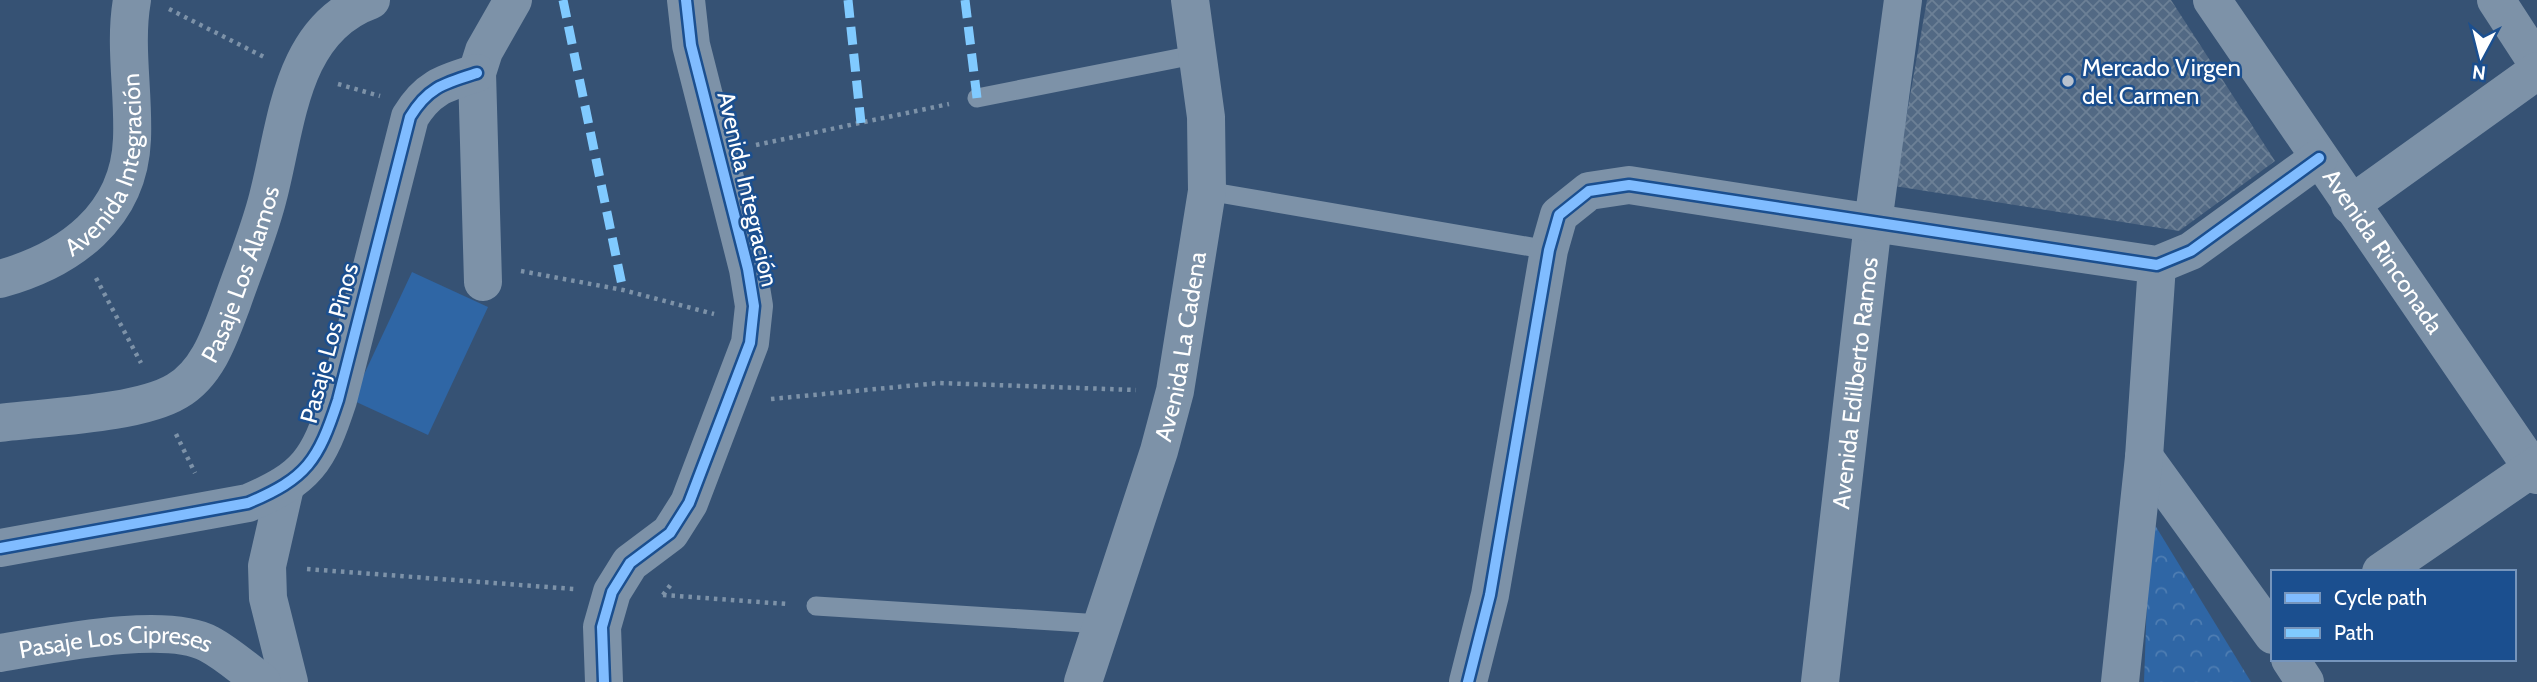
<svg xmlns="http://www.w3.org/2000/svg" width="2537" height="682" font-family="Cabin,sans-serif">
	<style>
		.grass { fill: #2f66a5 }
		.forest { fill: url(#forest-crowns) }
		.building { fill: url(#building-cross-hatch) }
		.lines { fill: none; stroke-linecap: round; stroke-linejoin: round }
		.path { stroke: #7d92a8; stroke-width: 4.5; stroke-dasharray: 3.5 5; stroke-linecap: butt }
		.service { stroke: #7d92a8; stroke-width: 19 }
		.minor { stroke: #7d92a8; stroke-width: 38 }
		.tertiary { stroke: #7d92a8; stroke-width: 38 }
		.quiet { stroke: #80caff; stroke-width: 9; stroke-dasharray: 18 9; stroke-linecap: butt }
		.cycleway-casing { stroke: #1b4f8f; stroke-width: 15 }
		.cycleway { stroke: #80bcff; stroke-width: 10 }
		.poi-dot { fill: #b9c2ce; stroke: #1b4f8f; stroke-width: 2.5 }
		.labels { text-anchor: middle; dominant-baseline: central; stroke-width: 5; stroke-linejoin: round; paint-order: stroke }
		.poi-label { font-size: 24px; fill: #fff; stroke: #1b4f8f; text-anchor: start }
		.street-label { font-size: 24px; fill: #fff; stroke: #1b4f8f }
	</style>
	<defs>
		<pattern id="forest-crowns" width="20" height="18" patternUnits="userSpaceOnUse" patternTransform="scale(1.75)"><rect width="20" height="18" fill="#2f66a5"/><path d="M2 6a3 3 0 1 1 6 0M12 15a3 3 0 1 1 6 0" fill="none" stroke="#4e7db2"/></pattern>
		<pattern id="building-cross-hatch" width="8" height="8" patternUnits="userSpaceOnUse" patternTransform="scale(1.75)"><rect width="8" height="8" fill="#526984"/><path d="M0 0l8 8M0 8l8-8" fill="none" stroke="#6c8096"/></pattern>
	</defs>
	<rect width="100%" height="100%" fill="#365274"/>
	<path class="grass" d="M412,272L488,307L428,435L352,400Z"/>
	<path class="forest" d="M2150,517L2251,682H2144Z"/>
	<path class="building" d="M1927,0H2171L2275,161L2179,231L1894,186Z"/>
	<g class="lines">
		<g class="path">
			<path d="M169,9L264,57"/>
			<path d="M338,84L380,96"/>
			<path d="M756,145L949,104"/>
			<path d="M521,271L623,290L714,314"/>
			<path d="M96,278L141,363"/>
			<path d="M771,399L939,383L1136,390"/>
			<path d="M176,434L195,473"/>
			<path d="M307,569L574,589"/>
			<path d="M663,595L672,583"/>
			<path d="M663,595L787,604"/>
		</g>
		<g class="service">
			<path d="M977,98L1199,54"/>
			<path d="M1207,191L1549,250"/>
			<path d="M816,606L1101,624"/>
		</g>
		<g class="minor">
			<path id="s1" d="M2212,0L2537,475"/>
			<path d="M2496,0L2537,63"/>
			<path d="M2350,205L2537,71"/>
			<path id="s2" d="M0,279C69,260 129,217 132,139C134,93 124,45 132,0"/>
			<path d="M483,282L477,73L484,51L513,0"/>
			<path id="s3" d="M0,423C47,417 139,414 177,391C208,373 220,335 232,303C244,268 259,233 268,197C287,125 290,29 371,0"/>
			<path d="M2144,457L2273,635"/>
			<path d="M285,487L267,566L268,598L289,682"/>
			<path d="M0,548L248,503C307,478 318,461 338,400L410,117C428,87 445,83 477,73"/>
			<path d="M2381,572L2537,465"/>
			<path id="s4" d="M0,653C49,645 166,620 209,644C228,654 245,670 262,682"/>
			<path d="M2290,659L2305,682"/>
			<path d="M604,682L602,627L612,592L630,563L670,533L689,503L750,343L754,306L748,269L691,45L686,0"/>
			<path id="s5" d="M1083,682L1159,451L1175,391L1207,191L1206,117L1190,0"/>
			<path id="s6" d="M1820,682L1873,223L2157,265L2191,251L2319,158"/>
			<path d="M2120,682L2144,457L2157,265"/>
		</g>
		<path class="tertiary" d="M1468,682L1490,595L1549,250L1559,215L1589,191L1629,185L1873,223L1903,0"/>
		<g class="quiet">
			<path d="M563,0L623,290"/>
			<path d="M848,0L861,123"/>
			<path d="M965,0L977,98"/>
		</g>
		<defs>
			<g id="cycleway">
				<path d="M0,548L248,503C307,478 318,461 338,400L410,117C428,87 445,83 477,73"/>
				<path d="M604,682L602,627L612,592L630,563L670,533L689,503L750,343L754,306L748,269L691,45L686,0"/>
				<path d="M1468,682L1490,595L1549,250L1559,215L1589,191L1629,185L2157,265L2191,251L2319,158"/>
			</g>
		</defs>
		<use href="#cycleway" class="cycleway-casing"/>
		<use href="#cycleway" class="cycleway"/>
	</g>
	<circle class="poi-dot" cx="2068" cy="81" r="7"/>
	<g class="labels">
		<g class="poi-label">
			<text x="2082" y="67">Mercado Virgen<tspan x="2082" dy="28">del Carmen</tspan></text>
		</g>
		<g class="street-label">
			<text stroke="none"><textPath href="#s2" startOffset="173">Avenida Integración</textPath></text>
			<text transform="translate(748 189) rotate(77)">Avenida Integración</text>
			<text stroke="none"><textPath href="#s1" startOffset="304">Avenida Rinconada</textPath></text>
			<text stroke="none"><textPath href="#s3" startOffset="317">Pasaje Los Álamos</textPath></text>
			<text transform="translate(329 343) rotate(-75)">Pasaje Los Pinos</text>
			<text stroke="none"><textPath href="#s5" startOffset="350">Avenida La Cadena</textPath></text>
			<text stroke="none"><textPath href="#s6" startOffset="301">Avenida Edilberto Ramos</textPath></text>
			<text stroke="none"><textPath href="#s4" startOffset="117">Pasaje Los Cipreses</textPath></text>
		</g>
	</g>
	<rect x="2271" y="570" width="245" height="91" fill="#1b4f8f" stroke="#7695bc" stroke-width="2"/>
	<rect x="2285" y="593" width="35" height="10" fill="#80bcff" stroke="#7695bc" stroke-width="2"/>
	<text x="2334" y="605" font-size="21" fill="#ffffff">Cycle path</text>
	<rect x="2285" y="628" width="35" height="10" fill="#80caff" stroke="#7695bc" stroke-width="2"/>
	<text x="2334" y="640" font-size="21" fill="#ffffff">Path</text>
	<g transform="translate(2481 56) rotate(187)" stroke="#1b4f8f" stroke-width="5" paint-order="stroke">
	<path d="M0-5L12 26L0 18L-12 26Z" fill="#ffffff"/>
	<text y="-10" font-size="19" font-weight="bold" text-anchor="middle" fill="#ffffff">N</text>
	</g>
</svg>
